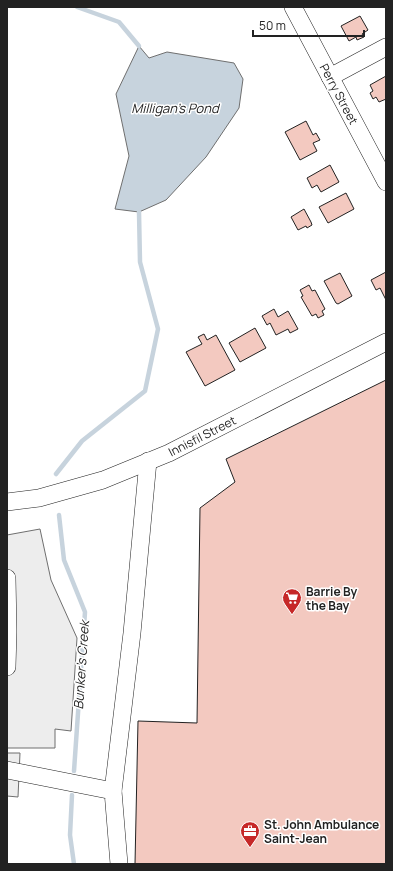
<svg xmlns="http://www.w3.org/2000/svg" width="393" height="871" font-family="Manrope,sans-serif">
	<style>
		.parking { fill: #ededed; stroke: #6f6f6f }
		.water { fill: #c7d3dd; stroke: #6f6f6f }
		.lines { fill: none; stroke-linecap: round; stroke-linejoin: round }
		.stream { stroke: #c7d3dd; stroke-width: 4.5 }
		.building { fill: #f3c9c0; stroke: #222 }
		.minor-casing { stroke: #222; stroke-width: 18 }
		.minor { stroke: #fff; stroke-width: 17 }
		.labels { text-anchor: middle; dominant-baseline: central; stroke-width: 3; stroke-linejoin: round; paint-order: stroke }
		.street-label { font-size: 12px; fill: #222; stroke: #fff }
		.poi-label { font-size: 12px; font-weight: bold; fill: #222; stroke: #fff; text-anchor: start }
		.water-label { font-size: 13px; font-style: italic; fill: #222; stroke: #fff }
	</style>
	<rect width="100%" height="100%" fill="#fff"/>
	<g class="parking">
		<path d="M40,529L51,580L77,638L71,731L55,729V748H7V535Z"/>
		<path d="M7,753H20L18,797L7,796Z"/>
	</g>
	<path class="water" d="M139,46L149,58L167,52L234,63L243,79L239,108L206,157L166,200L139,212L115,209L129,156L116,94Z"/>
	<g class="lines">
		<g class="stream">
			<path d="M77,7L119,22L139,46"/>
			<path d="M56,474L82,441L145,391L158,329L140,262L139,212"/>
			<path d="M59,515L64,560L85,612L74,771"/>
			<path d="M72,795L70,835L74,864"/>
		</g>
	</g>
	<g class="building">
		<path d="M360,16L368,30L362,34L364,37L357,40L356,37L349,41L341,26Z"/>
		<path d="M386,76V99L379,102L376,97L373,99L370,93L373,91L370,85Z"/>
		<path d="M306,121L313,135L316,133L320,140L313,143L317,151L300,160L285,132Z"/>
		<path d="M330,165L339,182L321,192L317,185L312,188L307,178Z"/>
		<path d="M346,193L354,209L328,223L319,207Z"/>
		<path d="M304,209L311,222L312,225L307,228L306,226L298,230L291,217Z"/>
		<path d="M386,272V300L380,288L376,290L371,280Z"/>
		<path d="M340,273L352,296L338,304L336,303L324,281Z"/>
		<path d="M309,285L312,291L315,290L325,309L322,311L324,315L318,318L316,314L312,316L301,297L303,296L300,290Z"/>
		<path d="M274,309L278,317L288,311L298,329L290,333L288,329L276,335L270,323L267,325L262,316Z"/>
		<path d="M255,328L266,348L240,362L229,343Z"/>
		<path d="M204,334L207,340L216,335L235,370L205,386L186,352L202,344L198,337Z"/>
		<path d="M386,380V864H135L138,721L197,723L200,508L235,482L226,459Z"/>
	</g>
	<g class="lines">
		<defs>
			<g id="minor">
				<path d="M293,7L386,182"/>
				<path d="M330,77L386,47"/>
				<path d="M7,502L39,498L103,480L169,453L386,342"/>
				<path d="M7,578L8,631L7,667"/>
				<path d="M7,770L113,791L119,864"/>
				<path d="M113,791L132,633L148,461"/>
			</g>
		</defs>
		<use href="#minor" class="minor-casing"/>
		<use href="#minor" class="minor"/>
	</g>
	<defs>
		<symbol id="supermarket-pin" viewBox="-11 -11 22 30"><path d="M0 17L-7.5 6A9.5 9.5 0 1 1 7.5 6Z" fill="#c62828" stroke="#fff"/><path d="M-6-5.5h2.5l.6 2H6L4.5 2H-2.5L-4.4-4H-6ZM-1.5 3.2a1.3 1.3 0 1 0 .1 0ZM3 3.2a1.3 1.3 0 1 0 .1 0Z" fill="#fff"/></symbol>
		<symbol id="office-pin" viewBox="-11 -11 22 30"><path d="M0 17L-7.5 6A9.5 9.5 0 1 1 7.5 6Z" fill="#c62828" stroke="#fff"/><path d="M-6-3h4V-5.5h4V-3h4V5H-6ZM-1-4.5V-3h2v-1.5ZM-6 0V1H6V0Z" fill="#fff"/></symbol>
	</defs>
	<g fill-rule="evenodd">
		<use href="#supermarket-pin" x="281" y="587" width="22" height="30"/>
		<use href="#office-pin" x="239" y="820" width="22" height="30"/>
	</g>
	<g class="labels">
		<g class="street-label">
			<text transform="translate(339 94) rotate(62)">Perry Street</text>
			<text transform="translate(202 436) rotate(-27)">Innisfil Street</text>
		</g>
		<g class="poi-label">
			<text x="306" y="591">Barrie By<tspan x="306" dy="14">the Bay</tspan></text>
			<text x="264" y="824">St. John Ambulance<tspan x="264" dy="14">Saint-Jean</tspan></text>
		</g>
		<g class="water-label">
			<text x="175" y="108">Milligan's Pond</text>
			<text transform="translate(81 665) rotate(-86)">Bunker's Creek</text>
		</g>
	</g>
	<rect width="393" height="871" fill="none" stroke="#222222" stroke-width="16"/>
	<path d="M253 30v6h111v-6" fill="none" stroke="#222222" stroke-width="2"/>
	<text x="259" y="30" font-size="12" fill="#222222" stroke="#ffffff" stroke-width="3" paint-order="stroke">50 m</text>
</svg>
